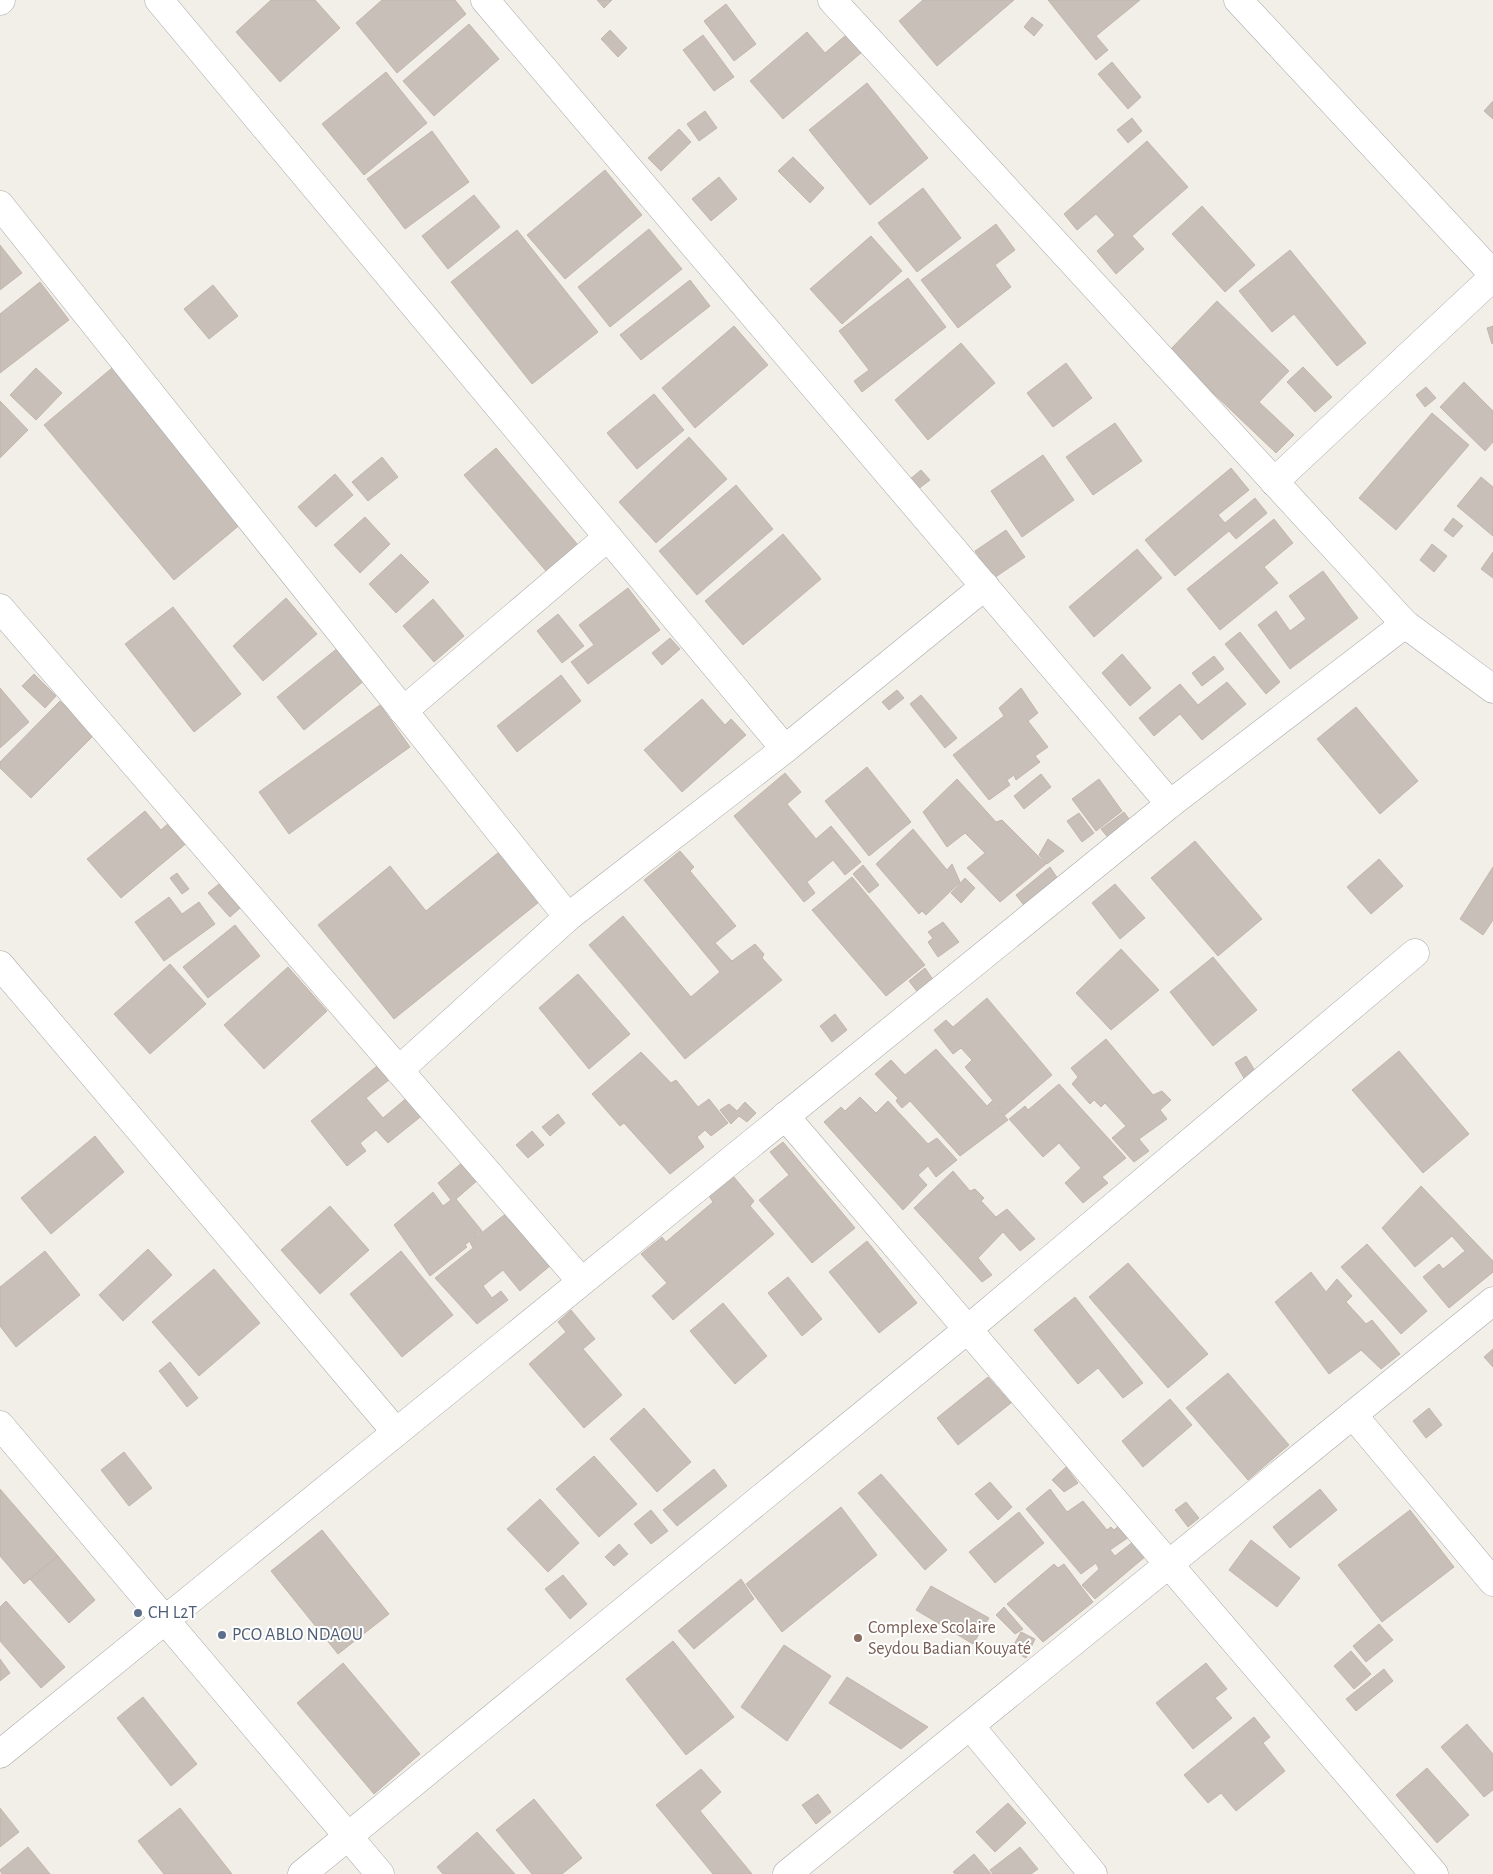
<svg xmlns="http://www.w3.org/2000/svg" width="1493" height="1874" font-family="'Alegreya Sans',sans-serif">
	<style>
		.building { fill: #c7bfb8; stroke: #c4b6ab }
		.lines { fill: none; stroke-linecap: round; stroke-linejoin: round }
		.minor-casing { stroke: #a9a9a9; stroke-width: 29 }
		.minor { stroke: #fff; stroke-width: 28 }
		.service-dot { fill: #5c6f8a; stroke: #fff; stroke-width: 2 }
		.education-dot { fill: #8d6e63; stroke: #fff; stroke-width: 2 }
		.labels { text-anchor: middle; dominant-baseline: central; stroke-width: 4; stroke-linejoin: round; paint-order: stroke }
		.service-label { font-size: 18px; fill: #4e5e75; stroke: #fff; text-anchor: start }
		.education-label { font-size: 18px; fill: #785e54; stroke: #fff; text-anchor: start }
	</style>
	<rect width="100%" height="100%" fill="#f2efe9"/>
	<g class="building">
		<path d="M271,0H315L340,28L280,82L236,32Z"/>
		<path d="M382,0H455L466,14L397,73L356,23Z"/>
		<path d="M597,0H612L604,8Z"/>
		<path d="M923,0H1014L937,66L899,21Z"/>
		<path d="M1048,0H1140L1096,36L1108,50L1096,60Z"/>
		<path d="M726,4L756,44L734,61L704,21Z"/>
		<path d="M1032,17L1043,25L1034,36L1024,27Z"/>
		<path d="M469,24L499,59L434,116L403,81Z"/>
		<path d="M610,30L627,48L618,57L601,39Z"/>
		<path d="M807,32L825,53L846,35L861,53L783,119L750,81Z"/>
		<path d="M703,35L734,77L714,91L683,50Z"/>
		<path d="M1112,62L1141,97L1128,109L1098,74Z"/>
		<path d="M386,72L427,123L364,175L322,124Z"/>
		<path d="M867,83L928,158L870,205L809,130Z"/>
		<path d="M1493,101V119L1484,111Z"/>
		<path d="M705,111L717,128L699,141L687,124Z"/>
		<path d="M1132,118L1142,131L1128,143L1117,130Z"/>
		<path d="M679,129L691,142L661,171L648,158Z"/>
		<path d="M432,131L469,182L405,229L367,179Z"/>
		<path d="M1147,141L1188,187L1132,236L1144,249L1116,274L1097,251L1115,235L1096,214L1077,230L1064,214Z"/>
		<path d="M793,157L824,188L810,203L778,171Z"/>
		<path d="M605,170L642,215L565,279L527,235Z"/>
		<path d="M719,177L737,199L711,221L692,199Z"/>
		<path d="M923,188L961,238L917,272L878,223Z"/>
		<path d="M474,195L500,227L448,269L422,236Z"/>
		<path d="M1202,206L1255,265L1225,292L1172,234Z"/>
		<path d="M996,224L1015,250L995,265L1011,287L958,328L921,280Z"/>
		<path d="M649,229L682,269L610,327L578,287Z"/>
		<path d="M517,230L598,332L532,384L451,282Z"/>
		<path d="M871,236L902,271L842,324L810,289Z"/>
		<path d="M0,245L22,273L0,290Z"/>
		<path d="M1290,250L1366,343L1337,366L1294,314L1272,332L1239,291Z"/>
		<path d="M908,278L946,327L862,392L854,381L869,370L839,331Z"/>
		<path d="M690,280L710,306L641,360L620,335Z"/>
		<path d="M40,282L69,320L0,373V314Z"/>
		<path d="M213,285L238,316L209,339L184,309Z"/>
		<path d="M1217,301L1289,371L1259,402L1294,435L1276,453L1169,351Z"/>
		<path d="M734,326L768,365L695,428L662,388Z"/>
		<path d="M1493,326V343L1492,344L1487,328Z"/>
		<path d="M961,343L995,383L928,440L895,400Z"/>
		<path d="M1066,363L1092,398L1053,427L1027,393Z"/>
		<path d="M1303,367L1332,397L1315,412L1287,382Z"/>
		<path d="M36,368L62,393L36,420L10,395Z"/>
		<path d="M112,368L242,523L174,580L44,425Z"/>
		<path d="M1464,382L1493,411V442L1485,451L1440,407Z"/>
		<path d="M1426,387L1436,398L1425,407L1416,395Z"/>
		<path d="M654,394L684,430L637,469L607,433Z"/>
		<path d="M0,401L28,430L0,458Z"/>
		<path d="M1432,413L1469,445L1396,530L1359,498Z"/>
		<path d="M1115,423L1142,461L1093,495L1066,457Z"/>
		<path d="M689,437L727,479L656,543L619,502Z"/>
		<path d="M496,448L578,545L546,571L464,475Z"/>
		<path d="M1043,455L1074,500L1022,537L991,491Z"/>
		<path d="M382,457L398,477L368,501L352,482Z"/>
		<path d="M1231,468L1249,490L1218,515L1225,523L1255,498L1267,513L1236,539L1229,531L1175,576L1145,540Z"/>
		<path d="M921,470L930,480L917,490L909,480Z"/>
		<path d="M335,474L353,495L316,527L298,507Z"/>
		<path d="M1481,477L1493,487V536L1457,506Z"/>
		<path d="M736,485L773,529L697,595L659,551Z"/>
		<path d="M365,517L390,544L360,573L334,545Z"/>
		<path d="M1453,518L1463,526L1453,537L1444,530Z"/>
		<path d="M1274,519L1293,543L1264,567L1278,583L1220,630L1187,589Z"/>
		<path d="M1006,530L1025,557L994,578L975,551Z"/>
		<path d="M783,534L821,579L743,645L705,601Z"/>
		<path d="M1432,544L1447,556L1434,572L1420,560Z"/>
		<path d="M1137,549L1162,578L1094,637L1069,607Z"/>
		<path d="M1493,552V578L1481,569Z"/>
		<path d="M401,554L429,582L396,613L369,584Z"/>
		<path d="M1323,571L1358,618L1290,669L1258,625L1276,611L1290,631L1306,619L1289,596Z"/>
		<path d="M628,588L660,630L588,684L571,662L594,645L579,625Z"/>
		<path d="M286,598L317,634L263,681L233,646Z"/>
		<path d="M433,599L464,636L434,662L403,626Z"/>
		<path d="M173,607L241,694L194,732L125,644Z"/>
		<path d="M558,614L584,646L562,663L537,631Z"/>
		<path d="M1240,632L1280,682L1266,694L1225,644Z"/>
		<path d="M670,638L680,649L662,665L652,653Z"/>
		<path d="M339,647L365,680L304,730L277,697Z"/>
		<path d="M1122,654L1151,688L1130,706L1102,673Z"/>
		<path d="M1214,656L1224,669L1202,686L1192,673Z"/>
		<path d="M34,674L56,696L45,708L22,686Z"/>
		<path d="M561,675L581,701L517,752L497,726Z"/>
		<path d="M1227,682L1246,704L1202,740L1180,714L1154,736L1139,718L1180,684L1198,705Z"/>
		<path d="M0,688L29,722L0,748Z"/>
		<path d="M1021,688L1038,713L1028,721L1048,747L1035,756L1040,762L1016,780L1014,775L1007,780L1010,785L989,800L953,755L1004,716L999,708Z"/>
		<path d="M897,690L904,698L889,710L882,702Z"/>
		<path d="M921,695L957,738L945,748L910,704Z"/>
		<path d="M702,699L725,725L731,719L746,735L682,792L644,750Z"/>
		<path d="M60,701L94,735L31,798L0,768V762Z"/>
		<path d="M380,705L410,747L289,834L259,792Z"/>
		<path d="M1356,707L1418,781L1380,814L1317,739Z"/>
		<path d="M867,767L911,822L869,856L825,801Z"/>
		<path d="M785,773L801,792L787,804L816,839L831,826L861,862L845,875L833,860L807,882L815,893L804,902L734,816Z"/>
		<path d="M1041,774L1051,787L1024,809L1014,796Z"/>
		<path d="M957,779L996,822L1002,820L1046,864L1000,902L967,868L985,853L965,833L947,847L923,812Z"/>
		<path d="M1099,779L1122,811L1096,831L1072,799Z"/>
		<path d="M145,811L161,830L171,821L188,842L121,898L87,859Z"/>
		<path d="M1124,812L1132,823L1110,840L1101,829Z"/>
		<path d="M1079,813L1094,833L1082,842L1067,821Z"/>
		<path d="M913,829L947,870L952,864L960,882L926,915L922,911L919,914L876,864Z"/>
		<path d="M1048,839L1064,851L1047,864L1039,855Z"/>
		<path d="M1195,841L1262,919L1218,956L1151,878Z"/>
		<path d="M504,848L544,898L394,1019L318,925L390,866L426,911Z"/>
		<path d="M680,851L694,867L690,871L736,926L715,943L732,961L755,944L764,954L762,958L782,980L685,1059L589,945L623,916L691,997L720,972L644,880Z"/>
		<path d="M1379,859L1403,886L1371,914L1347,887Z"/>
		<path d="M863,865L879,885L869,893L853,874Z"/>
		<path d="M1050,867L1060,882L1026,908L1016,895Z"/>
		<path d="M1493,867V920L1483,935L1460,919Z"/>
		<path d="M177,873L189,889L182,894L170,878Z"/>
		<path d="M852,877L925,965L886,996L812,910Z"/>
		<path d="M965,878L975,888L961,903L951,893Z"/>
		<path d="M219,884L240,908L230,917L208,893Z"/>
		<path d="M1115,884L1145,918L1120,939L1092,903Z"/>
		<path d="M169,897L182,914L199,902L215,924L164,961L135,922Z"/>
		<path d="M943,922L959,942L938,957L928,942L933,938L928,932Z"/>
		<path d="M235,925L260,956L208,998L183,967Z"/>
		<path d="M1121,949L1159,990L1111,1030L1076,993Z"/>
		<path d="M1213,957L1257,1010L1213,1046L1170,992Z"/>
		<path d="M170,964L206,1004L150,1054L114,1014Z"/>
		<path d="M288,967L327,1011L264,1069L224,1025Z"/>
		<path d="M925,968L934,981L919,994L909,981Z"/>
		<path d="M578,974L630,1034L589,1069L539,1008Z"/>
		<path d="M987,998L1052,1075L1005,1115L965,1067L972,1060L961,1048L953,1054L934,1030L946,1020L953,1027Z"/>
		<path d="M835,1014L847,1030L832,1042L820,1026Z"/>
		<path d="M1106,1039L1153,1095L1162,1091L1171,1100L1160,1110L1167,1119L1139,1139L1149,1151L1134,1162L1112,1138L1126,1126L1105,1103L1101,1107L1094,1100L1090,1104L1072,1084L1078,1077L1071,1068Z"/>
		<path d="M936,1049L987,1106L992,1101L1008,1120L960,1156L910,1101L902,1108L896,1101L898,1098L875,1074L891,1060L905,1075Z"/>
		<path d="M1399,1051L1469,1134L1423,1173L1352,1090Z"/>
		<path d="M641,1052L671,1083L676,1080L698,1107L709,1099L728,1123L711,1136L705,1130L697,1137L704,1147L670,1174L624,1123L620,1126L592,1094Z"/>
		<path d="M1246,1056L1255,1071L1244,1078L1235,1063Z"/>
		<path d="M377,1066L389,1080L366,1098L383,1118L409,1096L424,1114L388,1143L376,1130L360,1143L366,1151L347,1166L311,1121Z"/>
		<path d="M1059,1084L1126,1158L1102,1177L1108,1183L1083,1203L1065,1183L1081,1168L1059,1143L1043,1157L1009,1119L1025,1106L1028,1110Z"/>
		<path d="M860,1097L876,1113L888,1101L928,1144L937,1138L957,1160L936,1177L928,1166L918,1175L927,1185L903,1210L824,1122L841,1107L845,1111Z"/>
		<path d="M745,1102L756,1113L747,1122L739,1116L731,1124L720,1110L729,1104L737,1111Z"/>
		<path d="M558,1114L565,1123L550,1136L542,1127Z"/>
		<path d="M532,1131L544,1145L528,1158L516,1145Z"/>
		<path d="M95,1136L124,1172L51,1234L21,1198Z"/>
		<path d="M783,1142L855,1228L812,1263L759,1200L789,1175L770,1152Z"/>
		<path d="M464,1161L478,1180L456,1199L482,1231L465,1245L467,1247L430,1276L394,1225L433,1192L443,1206L451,1200L438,1183Z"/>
		<path d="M953,1171L970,1191L975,1189L984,1198L981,1201L996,1217L1007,1209L1035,1239L1020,1251L1003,1232L978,1258L992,1275L982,1282L914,1208Z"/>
		<path d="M733,1176L754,1201L750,1206L774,1234L673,1320L652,1296L667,1283L641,1254L662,1237L666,1242L713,1202L709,1196Z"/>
		<path d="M1421,1186L1493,1261V1272L1449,1308L1423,1277L1439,1264L1443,1269L1465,1251L1452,1236L1415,1267L1382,1228Z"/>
		<path d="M330,1206L369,1250L320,1294L281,1250Z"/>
		<path d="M508,1212L551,1265L520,1291L503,1270L483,1286L492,1298L501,1291L508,1300L477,1324L435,1278L473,1248L470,1242Z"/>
		<path d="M867,1241L917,1303L879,1333L829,1272Z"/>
		<path d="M1367,1244L1427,1311L1401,1334L1341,1267Z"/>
		<path d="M148,1249L172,1275L123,1321L99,1295Z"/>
		<path d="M45,1251L80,1295L16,1347L0,1326V1287Z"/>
		<path d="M401,1251L453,1315L402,1357L350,1294Z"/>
		<path d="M1128,1263L1208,1354L1168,1388L1089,1297Z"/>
		<path d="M214,1269L260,1323L199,1376L152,1322Z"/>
		<path d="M1311,1272L1326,1292L1337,1279L1352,1296L1346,1302L1366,1324L1372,1320L1400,1354L1381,1369L1361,1350L1329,1374L1275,1302Z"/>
		<path d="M788,1277L822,1319L802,1336L768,1293Z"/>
		<path d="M1075,1297L1143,1383L1123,1398L1098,1368L1078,1384L1034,1330Z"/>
		<path d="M723,1303L767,1356L735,1384L690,1331Z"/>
		<path d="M571,1310L595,1339L583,1349L622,1395L584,1428L529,1364L566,1332L558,1322Z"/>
		<path d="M1493,1349V1367L1484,1357Z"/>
		<path d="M170,1362L198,1398L187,1407L159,1371Z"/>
		<path d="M1228,1373L1289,1445L1248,1480L1186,1408Z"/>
		<path d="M988,1377L1011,1403L958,1445L937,1418Z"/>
		<path d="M1170,1399L1192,1425L1143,1467L1122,1441Z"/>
		<path d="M644,1408L691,1462L657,1492L610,1439Z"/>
		<path d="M1429,1408L1442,1425L1426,1438L1413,1421Z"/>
		<path d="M124,1452L152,1488L129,1506L101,1470Z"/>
		<path d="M594,1456L637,1504L599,1537L556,1489Z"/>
		<path d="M1066,1467L1078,1483L1064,1492L1052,1480Z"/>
		<path d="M714,1469L727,1486L677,1526L663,1510Z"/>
		<path d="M881,1474L947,1550L925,1570L858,1493Z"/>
		<path d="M990,1482L1012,1507L998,1520L975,1494Z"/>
		<path d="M0,1489L58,1556L24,1584L0,1556Z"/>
		<path d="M1050,1489L1067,1512L1083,1501L1107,1530L1111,1527L1114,1530L1120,1525L1129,1537L1110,1550L1115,1556L1134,1541L1146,1556L1095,1599L1082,1585L1099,1569L1096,1563L1081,1574L1026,1509Z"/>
		<path d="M1320,1489L1337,1510L1290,1548L1273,1527Z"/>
		<path d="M540,1499L579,1543L548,1572L507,1529Z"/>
		<path d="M1186,1502L1199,1518L1188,1527L1175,1510Z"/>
		<path d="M841,1507L877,1555L782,1632L746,1584Z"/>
		<path d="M651,1510L668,1531L651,1544L634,1524Z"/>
		<path d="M1410,1510L1454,1567L1382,1622L1338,1565Z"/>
		<path d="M1019,1512L1044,1543L995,1583L969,1552Z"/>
		<path d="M322,1530L389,1614L338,1654L271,1571Z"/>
		<path d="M1251,1540L1300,1578L1277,1607L1229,1570Z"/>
		<path d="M619,1544L628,1554L614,1566L605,1557Z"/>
		<path d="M58,1556L95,1600L69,1623L30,1579Z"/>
		<path d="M1054,1564L1058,1568L1064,1564L1093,1602L1043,1642L1007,1604Z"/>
		<path d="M563,1575L587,1604L570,1619L545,1589Z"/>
		<path d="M741,1579L754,1599L694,1649L678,1631Z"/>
		<path d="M931,1586L989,1618L973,1644L916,1610Z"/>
		<path d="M6,1601L65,1667L41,1688L0,1641V1607Z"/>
		<path d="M1004,1607L1023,1629L1015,1634L996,1615Z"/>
		<path d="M1379,1624L1393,1640L1366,1662L1353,1646Z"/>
		<path d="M1021,1632L1035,1639L1026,1658L1011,1650Z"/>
		<path d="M673,1641L734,1717L686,1755L626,1679Z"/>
		<path d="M784,1645L831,1676L787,1741L741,1707Z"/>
		<path d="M1351,1651L1371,1674L1354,1689L1334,1666Z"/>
		<path d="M0,1659L10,1673L0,1681Z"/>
		<path d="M343,1663L420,1754L374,1794L297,1703Z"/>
		<path d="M1206,1663L1227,1689L1215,1698L1232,1718L1193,1749L1156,1703Z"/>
		<path d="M1384,1669L1393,1681L1356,1711L1346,1699Z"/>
		<path d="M847,1677L928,1727L901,1749L829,1703Z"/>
		<path d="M143,1697L197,1764L171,1786L117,1718Z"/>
		<path d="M1254,1717L1270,1737L1263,1743L1285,1771L1236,1811L1221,1793L1208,1803L1184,1775Z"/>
		<path d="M1467,1724L1493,1754V1790L1484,1797L1441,1747Z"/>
		<path d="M1427,1768L1469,1815L1437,1843L1396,1795Z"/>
		<path d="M701,1769L721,1792L700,1811L752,1874H713L656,1805Z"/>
		<path d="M818,1794L831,1812L816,1824L802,1805Z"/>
		<path d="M534,1799L582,1858L562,1874H532L496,1830Z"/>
		<path d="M1008,1803L1026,1823L995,1852L976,1832Z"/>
		<path d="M0,1808L19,1832L0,1847Z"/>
		<path d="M180,1808L232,1874H164L138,1841Z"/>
		<path d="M477,1832L515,1874H443L437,1867Z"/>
		<path d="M28,1847L50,1874H2L0,1870Z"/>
		<path d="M1020,1847L1038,1869L1031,1874H993L990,1870Z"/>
		<path d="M974,1854L991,1874H955L953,1872Z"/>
	</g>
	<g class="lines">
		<defs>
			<g id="minor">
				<path d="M159,0L785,749"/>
				<path d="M485,0L1170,804"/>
				<path d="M832,0L1405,624L1493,689"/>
				<path d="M1238,0L1493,274"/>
				<path d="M0,1L1,0"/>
				<path d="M0,205L568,917"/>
				<path d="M1274,482L1493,277"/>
				<path d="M0,608L581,1281"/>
				<path d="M403,711L608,537"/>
				<path d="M0,965L396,1432"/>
				<path d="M399,1070L568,917L785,749L985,586"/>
				<path d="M785,1116L1434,1874"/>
				<path d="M1353,1415L1493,1582"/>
				<path d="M0,1425L380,1874"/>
				<path d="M970,1726L1093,1874"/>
				<path d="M0,1754L1170,804L1405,624"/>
				<path d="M302,1874L968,1329L1415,953"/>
				<path d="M787,1874L1493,1301"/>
			</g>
		</defs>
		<use href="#minor" class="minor-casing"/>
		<use href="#minor" class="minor"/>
	</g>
	<g class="service-dot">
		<circle cx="138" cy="1613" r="5"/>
		<circle cx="222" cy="1635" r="5"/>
	</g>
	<circle class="education-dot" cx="858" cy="1638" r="5"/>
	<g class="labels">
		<g class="service-label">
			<text x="148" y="1613">CH L2T</text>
			<text x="232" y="1635">PCO ABLO NDAOU</text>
		</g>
		<g class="education-label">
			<text x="868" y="1628">Complexe Scolaire<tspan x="868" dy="21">Seydou Badian Kouyaté</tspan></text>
		</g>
	</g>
</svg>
